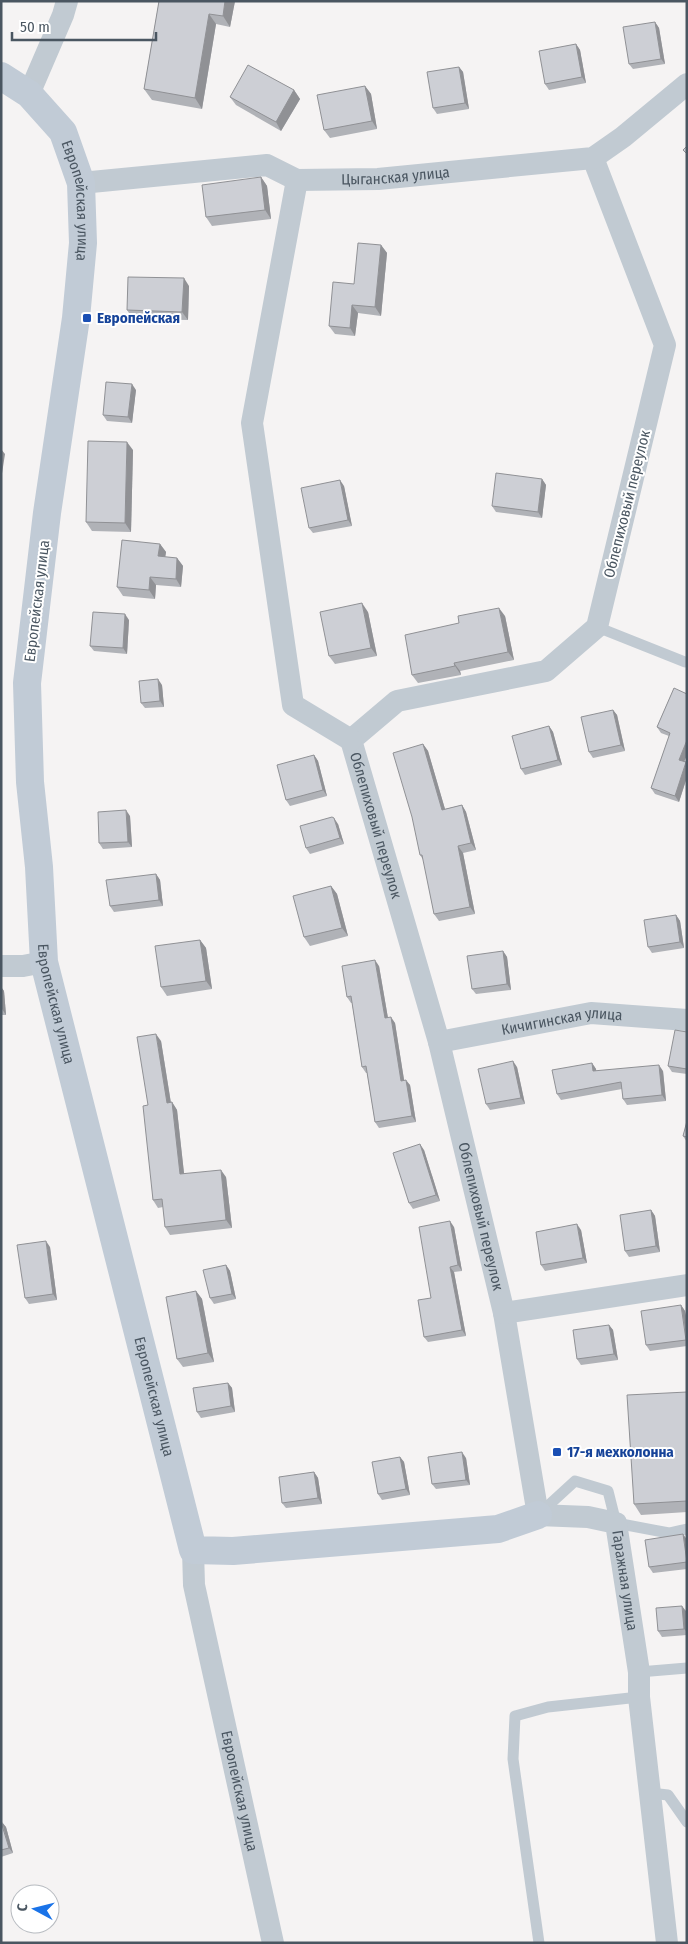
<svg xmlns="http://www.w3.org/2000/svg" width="688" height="1944" font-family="'Fira Sans Condensed',sans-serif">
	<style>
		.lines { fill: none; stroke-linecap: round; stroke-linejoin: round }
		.lane { stroke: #c1cad2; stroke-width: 11 }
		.street { stroke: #c1cad2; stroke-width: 22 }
		.secondary { stroke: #c1cbd6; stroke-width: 28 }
		.wall { fill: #b0b2b7 }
		.shaded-wall { fill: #909195 }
		.building { fill: #cdcfd5; stroke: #909195 }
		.transit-dot { fill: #1a4fb4; stroke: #fff; stroke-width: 2 }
		.labels { text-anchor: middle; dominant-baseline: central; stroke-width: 4; stroke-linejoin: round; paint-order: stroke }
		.street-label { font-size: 15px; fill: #4a5661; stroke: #fff }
		.transit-label { font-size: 15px; font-weight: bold; fill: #164399; stroke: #fff; text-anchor: start }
	</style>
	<rect width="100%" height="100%" fill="#f5f3f3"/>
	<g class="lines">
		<g class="lane">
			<path d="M597,627L685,662"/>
			<path d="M539,1514L575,1481L608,1491L616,1523L669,1533L687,1529"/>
			<path d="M639,1672L687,1668"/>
			<path d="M650,1793L668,1795L687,1822"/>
			<path d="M539,1943L513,1759L515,1716L548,1707L639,1697"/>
		</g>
		<g class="street">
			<path d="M29,94L63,15L67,1"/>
			<path id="s1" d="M593,158L665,345L597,627L546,671L397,701L351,740L439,1042L504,1313L538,1515L588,1517L616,1523L639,1672V1697L667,1943"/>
			<path d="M297,180L252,423L293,705L351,740"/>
			<path id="s2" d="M81,183L267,165L297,180L378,179L593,158L623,137L687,84"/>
			<path d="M1,966H23L44,962"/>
			<path id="s3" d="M439,1042L591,1013L687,1020"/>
			<path d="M504,1313L687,1285"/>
			<path id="s4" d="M193,1550L194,1585L273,1943"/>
		</g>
		<path class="secondary" id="s5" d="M1,76L29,94L63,132L81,183L83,243L76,318L47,513L27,683L30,782L39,867L44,962L193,1550L233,1551L498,1529L538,1515"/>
	</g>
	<g class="wall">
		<path d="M159,1H235L230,27L216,24L202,109L152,100L144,89Z"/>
		<path d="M655,22L659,28L665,64L633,69L629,64Z"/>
		<path d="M576,44L580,50L586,83L549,90L545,84Z"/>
		<path d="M459,67L463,72L469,109L437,114L433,108Z"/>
		<path d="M365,86L371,94L377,129L330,138L324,130Z"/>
		<path d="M294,90L300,99L281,131L236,105L230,97Z"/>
		<path d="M261,177L267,186L271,219L212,226L206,217Z"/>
		<path d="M381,245L387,253L381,316L358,313L355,336L335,334L329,326L354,284Z"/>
		<path d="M189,286L188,320L133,319L127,310Z"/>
		<path d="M136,390L132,423L107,421L103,415Z"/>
		<path d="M133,450L131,532L92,531L86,522Z"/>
		<path d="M542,479L546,485L542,518L496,512L492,506Z"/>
		<path d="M344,486L352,526L313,533L309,528Z"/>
		<path d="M160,544L166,552L165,557L177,558L183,566L181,587L156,585L155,599L123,596L117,587Z"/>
		<path d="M368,612L377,656L335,664L329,656Z"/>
		<path d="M505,616L514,660L460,671L461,675L418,683L412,675Z"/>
		<path d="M129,620L127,654L94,651L90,646Z"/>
		<path d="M162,685L164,707L145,708L141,703Z"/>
		<path d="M674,688L684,761L687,763V777L679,802L655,794L651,788L669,736L661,733L657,727Z"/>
		<path d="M613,710L617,715L625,751L593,758L589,752Z"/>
		<path d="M549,726L553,732L562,765L525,775L521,769Z"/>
		<path d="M423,744L428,751L445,809L462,805L466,812L476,850L463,853L475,914L439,921L434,914L424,861L420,855Z"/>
		<path d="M314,755L318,761L327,796L290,806L286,800Z"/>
		<path d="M130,816L132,847L103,849L99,843Z"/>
		<path d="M338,824L344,844L310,854L306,848Z"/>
		<path d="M156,874L160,880L163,906L114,912L110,906Z"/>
		<path d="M331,886L337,894L348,936L310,946L304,937Z"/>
		<path d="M676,915L680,921L684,948L652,953L648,947Z"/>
		<path d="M200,940L206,948L212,989L167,996L161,987Z"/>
		<path d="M503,951L507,957L511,990L476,994L472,989Z"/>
		<path d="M379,966L388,1018L395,1023L404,1080L410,1085L416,1122L379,1128L375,1122L367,1073H366L362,1067L352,1003H351L347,997Z"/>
		<path d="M1,987L4,991L6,1015H1Z"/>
		<path d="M687,1032V1074L672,1072L668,1066Z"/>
		<path d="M161,1041L171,1103L172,1102L177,1110L184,1174L226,1177L232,1228L170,1235L165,1227L163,1207L158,1208L153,1200L148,1105Z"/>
		<path d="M592,1063L596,1069V1071H663L666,1101L627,1105L623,1099L622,1089L561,1100L557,1094Z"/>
		<path d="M517,1067L525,1104L490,1110L486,1104Z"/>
		<path d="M687,1121V1142L683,1136Z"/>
		<path d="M424,1150L440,1201L413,1209L409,1203Z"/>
		<path d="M651,1210L655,1216L660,1252L629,1257L625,1251Z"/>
		<path d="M454,1227L462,1271L454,1272L466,1336L428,1342L424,1337L431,1298Z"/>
		<path d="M581,1230L587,1263L545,1271L541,1265Z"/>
		<path d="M50,1247L57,1300L29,1304L25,1298Z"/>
		<path d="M226,1265L230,1271L236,1299L214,1304L210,1298Z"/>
		<path d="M196,1291L202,1299L214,1362L183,1367L177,1359Z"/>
		<path d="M681,1305L685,1311L687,1321V1346L650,1351L646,1345Z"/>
		<path d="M609,1325L613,1330L618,1360L581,1365L577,1359Z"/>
		<path d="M228,1383L232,1388L235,1412L201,1418L197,1412Z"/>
		<path d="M687,1392V1512L641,1515L634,1504Z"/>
		<path d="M400,1457L404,1462L410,1495L382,1500L378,1494Z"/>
		<path d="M466,1458L470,1485L436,1489L432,1484Z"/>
		<path d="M314,1472L318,1478L322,1504L286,1508L282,1503Z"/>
		<path d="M683,1534L687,1540V1569L653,1573L649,1567Z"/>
		<path d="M686,1611L687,1635L662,1637L658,1631Z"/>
		<path d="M1,1822L6,1827L13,1853L1,1857Z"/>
	</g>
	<g class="shaded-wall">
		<path d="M225,1H235L230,27L223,16Z"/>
		<path d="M209,14L216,24L202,109L195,98Z"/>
		<path d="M655,22L659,28L665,64L661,59Z"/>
		<path d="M576,44L580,50L586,83L582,77Z"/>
		<path d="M459,67L463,72L469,109L465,103Z"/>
		<path d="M365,86L371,94L377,129L372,121Z"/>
		<path d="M294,90L300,99L281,131L276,122Z"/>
		<path d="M261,177L267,186L271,219L265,210Z"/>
		<path d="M381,245L387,253L381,316L375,307Z"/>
		<path d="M184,278L189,286L188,320L182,312Z"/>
		<path d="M352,305L358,313L355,336L350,328Z"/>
		<path d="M132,384L136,390L132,423L128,417Z"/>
		<path d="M127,442L133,450L131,532L125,523Z"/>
		<path d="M1,449L5,454L1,480Z"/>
		<path d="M542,479L546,485L542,518L538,512Z"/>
		<path d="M340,480L344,486L352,526L348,520Z"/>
		<path d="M160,544L166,552L164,565L158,556Z"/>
		<path d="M177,558L183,566L181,587L176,579Z"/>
		<path d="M150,577L156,585L155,599L149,590Z"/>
		<path d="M362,603L368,612L377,656L371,648Z"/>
		<path d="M499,608L505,616L514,660L508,652Z"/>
		<path d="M125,614L129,620L127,654L123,648Z"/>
		<path d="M454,663L460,671L461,675L455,666Z"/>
		<path d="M158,679L162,685L164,707L160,701Z"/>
		<path d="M613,710L617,715L625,751L621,745Z"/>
		<path d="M549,726L553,732L562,765L558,760Z"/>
		<path d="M687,740V755L683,765L679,760Z"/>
		<path d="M423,744L428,751L447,816L442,810Z"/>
		<path d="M314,755L318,761L327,796L323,790Z"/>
		<path d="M686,762L687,763V777L679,802L675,796Z"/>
		<path d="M462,805L466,812L476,850L471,843Z"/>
		<path d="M126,810L130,816L132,847L128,842Z"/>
		<path d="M334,818L338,824L344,844L340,838Z"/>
		<path d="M458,846L463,853L475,914L470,907Z"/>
		<path d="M156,874L160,880L163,906L159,900Z"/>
		<path d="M331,886L337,894L348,936L342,928Z"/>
		<path d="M1,901L2,902V935L1,934Z"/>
		<path d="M676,915L680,921L684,948L680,942Z"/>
		<path d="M200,940L206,948L212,989L206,981Z"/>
		<path d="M503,951L507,957L511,990L507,984Z"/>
		<path d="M375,960L379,966L389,1024L385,1018Z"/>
		<path d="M1,987L4,991L6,1015L2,1009Z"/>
		<path d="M391,1017L395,1023L405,1086L401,1081Z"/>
		<path d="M156,1034L161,1041L172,1110L167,1103Z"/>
		<path d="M513,1061L517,1067L525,1104L521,1098Z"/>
		<path d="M592,1063L596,1069L597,1077L593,1071Z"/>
		<path d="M659,1065L663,1071L666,1101L662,1095Z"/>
		<path d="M406,1080L410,1085L416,1122L412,1116Z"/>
		<path d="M172,1102L177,1110L185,1182L180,1174Z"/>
		<path d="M420,1144L424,1150L440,1201L436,1195Z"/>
		<path d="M221,1170L226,1177L232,1228L226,1220Z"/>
		<path d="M651,1210L655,1216L660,1252L656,1246Z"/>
		<path d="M450,1221L454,1227L462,1271L458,1265Z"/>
		<path d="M577,1224L581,1230L587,1263L583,1258Z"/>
		<path d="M46,1241L50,1247L57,1300L53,1294Z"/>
		<path d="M226,1265L230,1271L236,1299L232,1294Z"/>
		<path d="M450,1267L454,1272L466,1336L462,1330Z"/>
		<path d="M196,1291L202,1299L214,1362L208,1353Z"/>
		<path d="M681,1305L685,1311L687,1321V1340Z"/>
		<path d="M609,1325L613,1330L618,1360L614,1354Z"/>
		<path d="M228,1383L232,1388L235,1412L231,1406Z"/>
		<path d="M462,1452L466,1458L470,1485L466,1480Z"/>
		<path d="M400,1457L404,1462L410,1495L406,1489Z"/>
		<path d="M314,1472L318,1478L322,1504L318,1498Z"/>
		<path d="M683,1534L687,1540V1562Z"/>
		<path d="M682,1606L686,1611L687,1632L684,1629Z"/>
		<path d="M2,1822L6,1827L13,1853L9,1848Z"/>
	</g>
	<g class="building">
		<path d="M159,1H225L223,16L209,14L195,98L144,89Z"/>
		<path d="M655,22L661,59L629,64L623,27Z"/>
		<path d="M576,44L582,77L545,84L539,51Z"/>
		<path d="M248,65L294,90L276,122L230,97Z"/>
		<path d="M459,67L465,103L433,108L427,72Z"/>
		<path d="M365,86L372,121L324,130L317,95Z"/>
		<path d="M687,146V154L683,150Z"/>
		<path d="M261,177L265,210L206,217L202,185Z"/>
		<path d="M358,243L381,245L375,307L352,305L350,328L329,326L333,282L354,284Z"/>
		<path d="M128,277L184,278L182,312L127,310Z"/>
		<path d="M106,382L132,384L128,417L103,415Z"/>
		<path d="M88,441L127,442L125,523L86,522Z"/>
		<path d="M496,473L542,479L538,512L492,506Z"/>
		<path d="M340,480L348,520L309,528L301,488Z"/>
		<path d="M122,540L160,544L158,556L177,558L176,579L150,577L149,590L117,587Z"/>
		<path d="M362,603L371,648L329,656L320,612Z"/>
		<path d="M499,608L508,652L454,663L455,666L412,675L405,635L459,623L458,616Z"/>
		<path d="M93,612L125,614L123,648L90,646Z"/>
		<path d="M158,679L160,701L141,703L139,681Z"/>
		<path d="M674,688L687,694V740L679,760L686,762L675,796L651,788L670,733L657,727Z"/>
		<path d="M613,710L621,745L589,752L581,717Z"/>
		<path d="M549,726L558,760L521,769L512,736Z"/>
		<path d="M423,744L442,810L462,805L471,843L458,846L470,907L434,914L422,855H420L412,817L393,753Z"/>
		<path d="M314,755L323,790L286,800L277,765Z"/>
		<path d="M126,810L128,842L99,843L98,812Z"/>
		<path d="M332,817L334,818L340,838L306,848L300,826Z"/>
		<path d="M156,874L159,900L110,906L106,880Z"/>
		<path d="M331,886L342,928L304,937L293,896Z"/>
		<path d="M676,915L680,942L648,947L644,920Z"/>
		<path d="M200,940L206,981L161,987L155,946Z"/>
		<path d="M503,951L507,984L472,989L467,956Z"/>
		<path d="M375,960L385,1018L391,1017L401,1081L406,1080L412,1116L375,1122L366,1066L362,1067L351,996L347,997L342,966Z"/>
		<path d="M675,1030L687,1032V1069L668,1066Z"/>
		<path d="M156,1034L167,1103L172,1102L180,1174L221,1170L226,1220L165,1227L162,1199L153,1200L143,1106L148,1105L137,1037Z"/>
		<path d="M513,1061L521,1098L486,1104L478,1069Z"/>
		<path d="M592,1063L593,1071L659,1065L662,1095L623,1099L621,1082L557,1094L552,1070Z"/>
		<path d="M687,1121V1137L683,1136Z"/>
		<path d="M420,1144L436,1195L409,1203L393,1153Z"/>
		<path d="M651,1210L656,1246L625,1251L620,1215Z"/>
		<path d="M450,1221L458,1265L450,1267L462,1330L424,1337L418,1300L431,1298L419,1227Z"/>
		<path d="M577,1224L583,1258L541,1265L536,1232Z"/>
		<path d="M46,1241L53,1294L25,1298L17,1245Z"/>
		<path d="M226,1265L232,1294L210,1298L203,1270Z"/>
		<path d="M196,1291L208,1353L177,1359L166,1297Z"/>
		<path d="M681,1305L686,1340L646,1345L641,1311Z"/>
		<path d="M609,1325L614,1354L577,1359L573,1330Z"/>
		<path d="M228,1383L231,1406L197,1412L193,1388Z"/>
		<path d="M687,1392V1501L634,1504L627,1395Z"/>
		<path d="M462,1452L466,1480L432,1484L428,1457Z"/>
		<path d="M400,1457L406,1489L378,1494L372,1462Z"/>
		<path d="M314,1472L318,1498L282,1503L279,1477Z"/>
		<path d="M683,1534L687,1562L649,1567L645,1540Z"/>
		<path d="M682,1606L684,1629L658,1631L656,1608Z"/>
		<path d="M1,1822L9,1848L1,1850Z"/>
	</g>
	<g class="transit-dot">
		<rect x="82" y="313" width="10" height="10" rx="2.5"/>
		<rect x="552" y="1447" width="10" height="10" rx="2.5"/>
	</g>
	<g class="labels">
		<g class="street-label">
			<text stroke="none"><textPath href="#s2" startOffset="319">Цыганская улица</textPath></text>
			<text stroke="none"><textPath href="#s5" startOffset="155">Европейская улица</textPath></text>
			<text transform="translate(627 504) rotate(-76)">Облепиховый переулок</text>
			<text transform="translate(37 601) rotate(-83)">Европейская улица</text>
			<text stroke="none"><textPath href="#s1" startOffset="859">Облепиховый переулок</textPath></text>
			<text stroke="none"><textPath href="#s5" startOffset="965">Европейская улица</textPath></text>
			<text stroke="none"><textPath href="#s3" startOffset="125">Кичигинская улица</textPath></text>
			<text stroke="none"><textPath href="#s1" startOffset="1264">Облепиховый переулок</textPath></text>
			<text stroke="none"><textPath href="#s5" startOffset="1370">Европейская улица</textPath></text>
			<text stroke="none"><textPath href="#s1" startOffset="1705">Гаражная улица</textPath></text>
			<text stroke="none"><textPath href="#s4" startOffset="246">Европейская улица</textPath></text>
		</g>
		<g class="transit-label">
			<text x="97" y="318">Европейская</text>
			<text x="567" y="1452">17-я мехколонна</text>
		</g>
	</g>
	<rect width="688" height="1944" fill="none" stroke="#4a5661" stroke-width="5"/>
	<g transform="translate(35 1909) rotate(277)"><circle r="24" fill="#ffffff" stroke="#b7bbc0"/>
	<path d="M0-4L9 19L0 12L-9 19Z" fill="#1a73e8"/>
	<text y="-8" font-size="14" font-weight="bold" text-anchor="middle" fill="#4a5661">С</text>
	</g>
	<path d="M12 32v8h144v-8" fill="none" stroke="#4a5661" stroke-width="2.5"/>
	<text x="20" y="32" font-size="15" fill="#4a5661" stroke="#ffffff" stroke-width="4" paint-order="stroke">50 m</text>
</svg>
